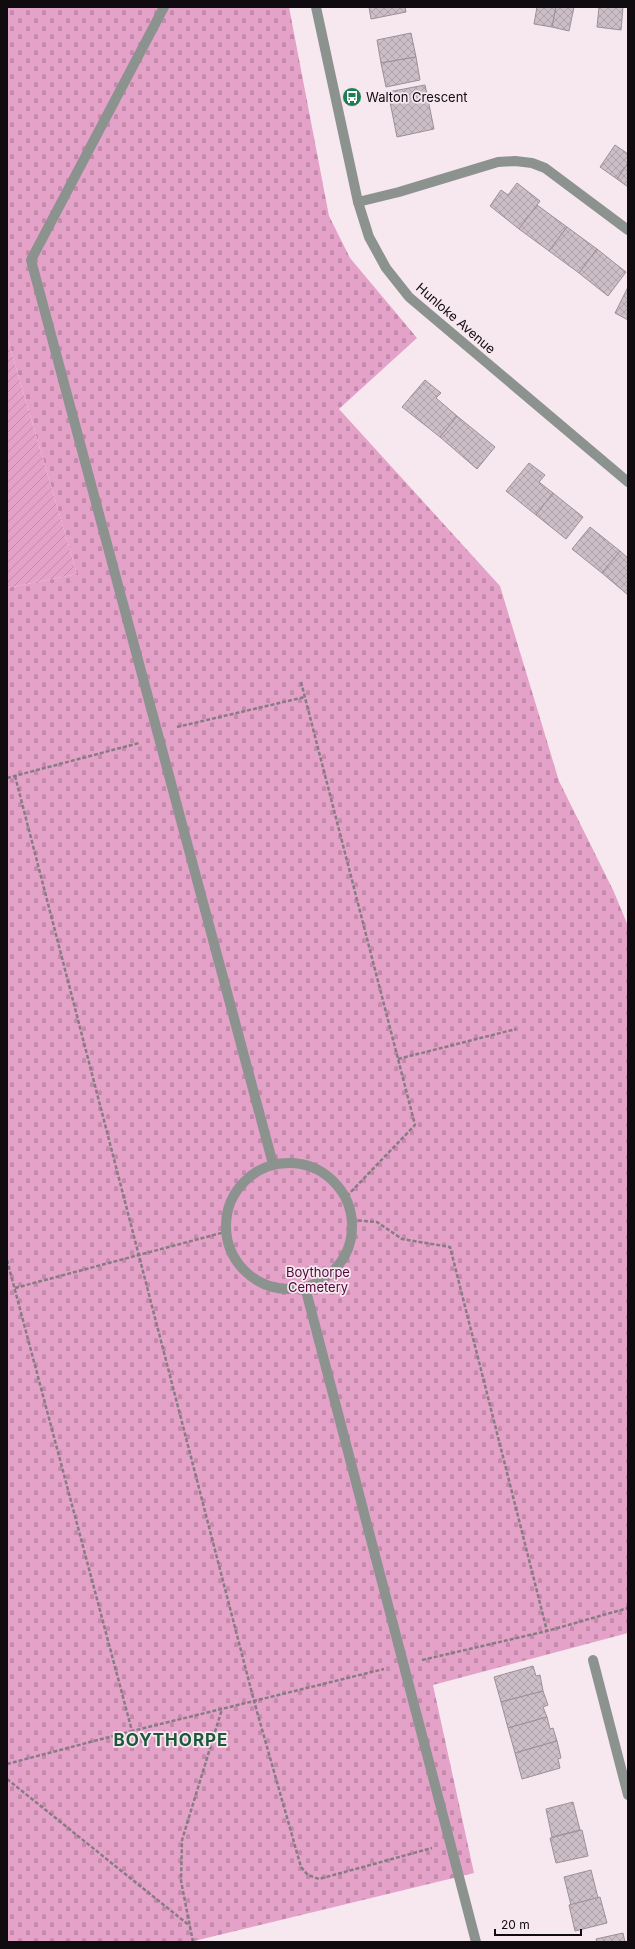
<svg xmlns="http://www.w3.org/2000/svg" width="635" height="1949" font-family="Inter,sans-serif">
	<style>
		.cemetery { fill: url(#cemetery-stones) }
		.garden { fill: url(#garden-furrows) }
		.building { fill: url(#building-cross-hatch); stroke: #9d8f97 }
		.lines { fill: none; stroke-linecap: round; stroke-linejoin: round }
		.path { stroke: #867c81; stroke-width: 2.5; stroke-dasharray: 4 2; stroke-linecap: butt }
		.minor { stroke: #8c928e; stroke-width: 10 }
		.labels { text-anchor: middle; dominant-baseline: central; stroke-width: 3.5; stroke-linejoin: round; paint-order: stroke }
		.poi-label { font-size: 13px; fill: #100b0e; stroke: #f7e8f0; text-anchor: start }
		.street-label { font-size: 13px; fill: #100b0e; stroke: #f7e8f0 }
		.park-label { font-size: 13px; fill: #4d0839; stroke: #f7e8f0 }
		.district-label { font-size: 17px; font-weight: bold; letter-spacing: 1px; fill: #1c593b; stroke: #f7e8f0 }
	</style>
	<defs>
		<pattern id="cemetery-stones" width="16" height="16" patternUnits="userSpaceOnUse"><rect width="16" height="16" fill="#e4a2c9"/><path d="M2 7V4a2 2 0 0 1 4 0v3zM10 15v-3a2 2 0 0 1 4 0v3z" fill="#c38aab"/></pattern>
		<pattern id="garden-furrows" width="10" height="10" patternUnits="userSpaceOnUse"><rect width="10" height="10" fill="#e4a2c9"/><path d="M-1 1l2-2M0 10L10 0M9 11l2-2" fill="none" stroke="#c38aab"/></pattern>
		<pattern id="building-cross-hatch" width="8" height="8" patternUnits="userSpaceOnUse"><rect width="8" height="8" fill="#ccbec6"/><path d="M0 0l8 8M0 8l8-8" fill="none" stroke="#aea2a9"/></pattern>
	</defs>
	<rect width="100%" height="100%" fill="#f7e8f0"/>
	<path class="cemetery" d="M7,7H289L329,216L350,258L417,338L339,409L500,586L559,781L614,892L628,926V1633L433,1685L474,1873L190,1942H8L7,1938V588L77,574L7,337Z"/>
	<path class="garden" d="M7,337L77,574L7,588Z"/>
	<g class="building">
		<path d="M369,7H405L406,12L371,19Z"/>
		<path d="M537,7H556L552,27L534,24Z"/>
		<path d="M556,7H574L569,31L552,27Z"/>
		<path d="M599,7H623L621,30L597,27Z"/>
		<path d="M411,33L416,57L381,63L377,40Z"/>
		<path d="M416,57L420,80L386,87L381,63Z"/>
		<path d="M425,85L434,129L397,137L388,92Z"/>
		<path d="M615,145L628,154V163L617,179L600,167Z"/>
		<path d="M628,163V187L617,179Z"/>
		<path d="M517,183L540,201L519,229L490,206L501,190L508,195Z"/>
		<path d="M537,205L567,227L549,251L519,229Z"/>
		<path d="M567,227L597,249L579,273L549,251Z"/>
		<path d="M597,249L626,272L608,296L579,273Z"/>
		<path d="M628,287V320L615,313Z"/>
		<path d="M425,380L441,393L436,398L457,416L440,437L402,407Z"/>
		<path d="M457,416L495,447L477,469L440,437Z"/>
		<path d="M529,463L545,475L539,482L553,493L536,515L506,491Z"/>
		<path d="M553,493L583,517L566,539L536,515Z"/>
		<path d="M590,527L620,551L602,573L572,549Z"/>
		<path d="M620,551L628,558V595L602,573Z"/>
		<path d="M533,1666L536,1676L540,1675L543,1691L501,1702L494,1677Z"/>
		<path d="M543,1691L548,1705L543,1707L547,1717L508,1728L501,1702Z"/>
		<path d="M547,1717L550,1729L553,1728L557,1741L515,1753L508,1728Z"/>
		<path d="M557,1741L561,1758L558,1759L560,1768L522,1779L515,1753Z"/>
		<path d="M573,1802L580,1830L552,1837L546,1809Z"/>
		<path d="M582,1830L588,1856L556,1863L550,1838Z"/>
		<path d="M591,1870L598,1898L571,1905L564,1877Z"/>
		<path d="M600,1897L607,1923L575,1931L569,1905Z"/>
		<path d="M623,1933L625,1942H597L596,1939Z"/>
	</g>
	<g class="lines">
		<g class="path">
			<path d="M301,682L415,1125L346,1197"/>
			<path d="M177,727L305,697"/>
			<path d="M15,776L254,1701L301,1867L308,1875L319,1879L432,1848"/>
			<path d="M7,778L139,743"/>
			<path d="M398,1059L516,1029"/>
			<path d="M352,1220L377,1222L402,1239L450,1247L547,1631"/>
			<path d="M7,1260L132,1731L384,1669"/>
			<path d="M15,1288L225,1232"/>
			<path d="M422,1660L547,1631L628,1608"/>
			<path d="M7,1764L132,1731"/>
			<path d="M7,1779L190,1926"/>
			<path d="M193,1942L181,1881L182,1840L222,1709"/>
		</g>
		<g class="minor">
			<path d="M164,7L31,260L273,1164"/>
			<path d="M316,7L358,202L369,237L386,268L409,297L628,482"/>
			<path d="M358,202L399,192L498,162L515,161L532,163L545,168L628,230"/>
			<circle cx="289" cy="1226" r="63"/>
			<path d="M305,1287L476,1942"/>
			<path d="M593,1660L628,1795"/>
		</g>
	</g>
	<defs>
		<symbol id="bus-disc" viewBox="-11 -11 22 22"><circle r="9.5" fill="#207c52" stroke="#f7e8f0"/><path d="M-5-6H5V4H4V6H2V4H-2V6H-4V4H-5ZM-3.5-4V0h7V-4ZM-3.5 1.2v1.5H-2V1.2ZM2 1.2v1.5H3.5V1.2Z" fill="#fff"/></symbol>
	</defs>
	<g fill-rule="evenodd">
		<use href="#bus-disc" x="341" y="86" width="22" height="22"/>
	</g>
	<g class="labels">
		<g class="poi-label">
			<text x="366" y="97">Walton Crescent</text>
		</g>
		<g class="street-label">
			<text transform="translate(456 318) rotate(41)">Hunloke Avenue</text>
		</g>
		<g class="park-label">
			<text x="318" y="1272">Boythorpe<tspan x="318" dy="15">Cemetery</tspan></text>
		</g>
		<g class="district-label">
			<text x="171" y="1740">BOYTHORPE</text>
		</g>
	</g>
	<rect width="635" height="1949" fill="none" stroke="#100b0e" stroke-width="16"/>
	<path d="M495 1929v6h86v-6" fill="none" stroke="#100b0e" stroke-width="2"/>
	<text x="501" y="1929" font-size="12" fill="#100b0e" stroke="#f7e8f0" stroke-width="3" paint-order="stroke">20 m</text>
</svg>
